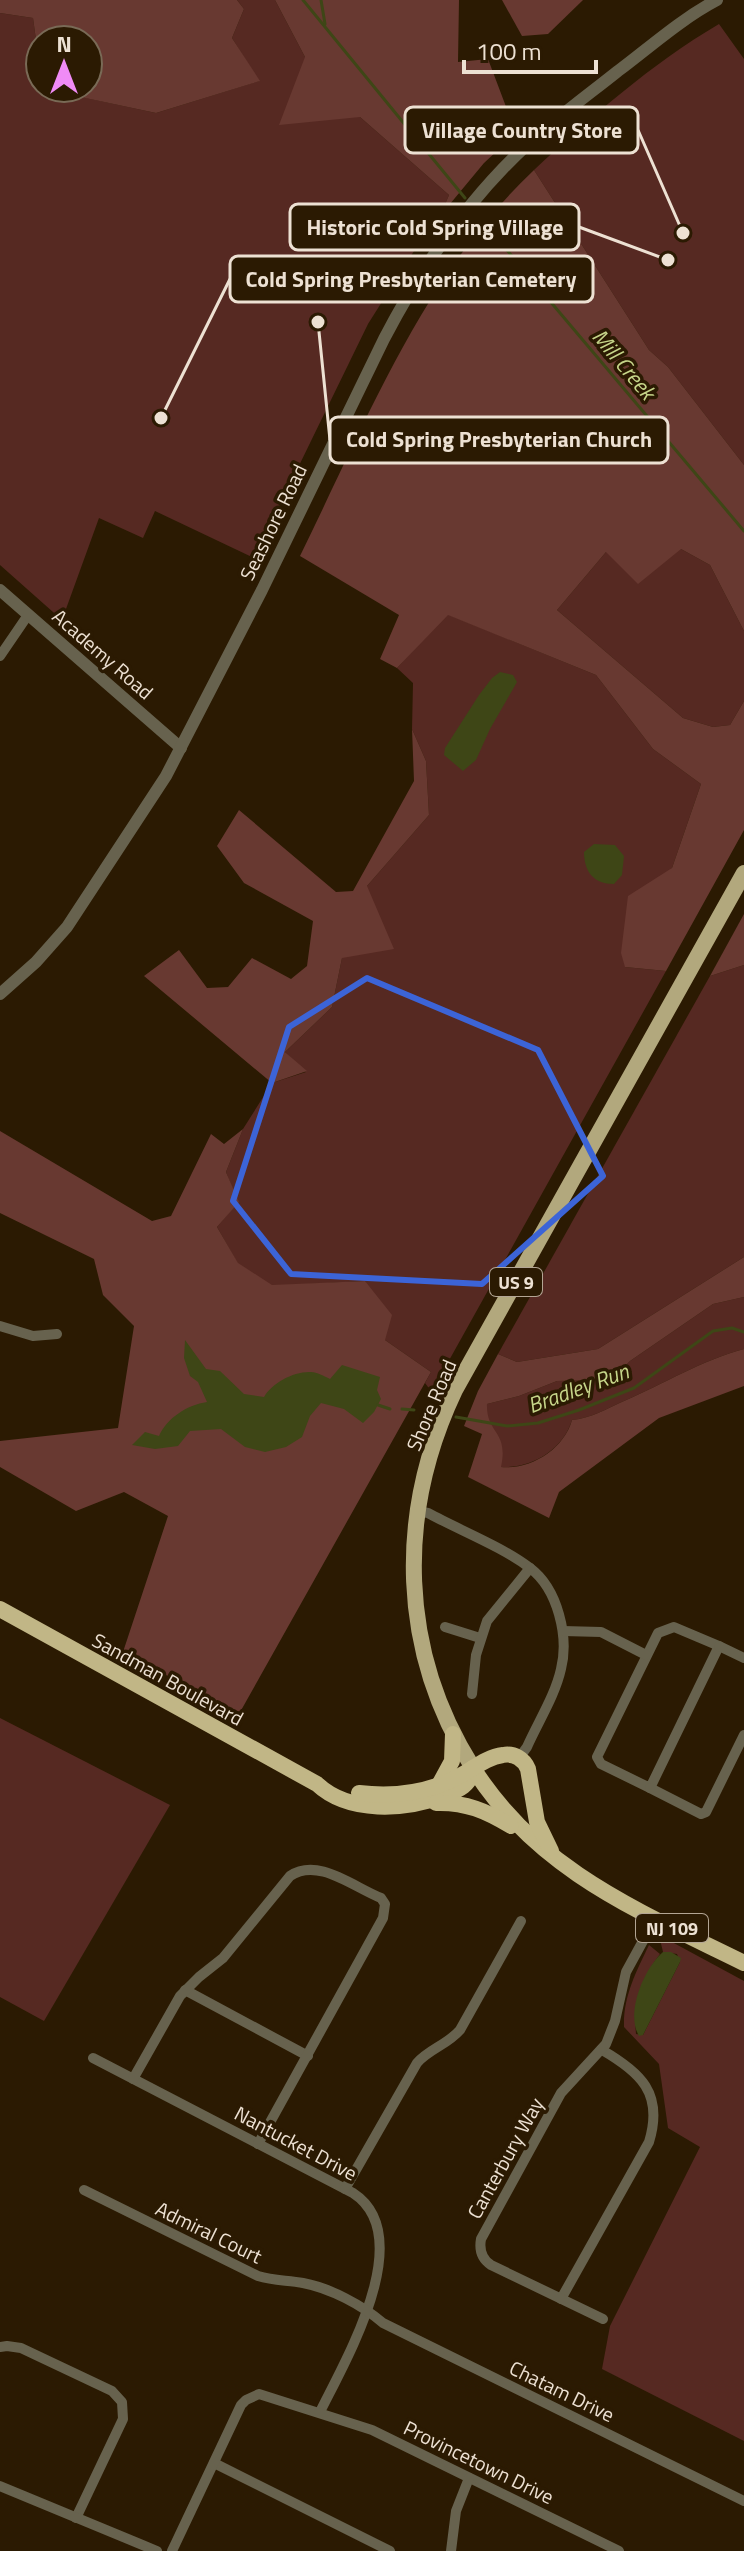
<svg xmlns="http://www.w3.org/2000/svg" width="744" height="2551" font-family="'Titillium Web',sans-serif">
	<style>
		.green { fill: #562922 }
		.forest { fill: #683931 }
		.water { fill: #3e4616 }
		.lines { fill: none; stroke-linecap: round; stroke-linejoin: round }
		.stream { stroke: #3e4616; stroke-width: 3 }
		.minor { stroke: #67624e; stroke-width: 10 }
		.tertiary { stroke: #67624e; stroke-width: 12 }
		.primary { stroke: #b2a87d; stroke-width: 16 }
		.trunk { stroke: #c1b686; stroke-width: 16 }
		.marked { fill: none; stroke: #3c64d7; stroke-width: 6; stroke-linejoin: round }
		.labels { text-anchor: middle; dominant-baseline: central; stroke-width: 7; stroke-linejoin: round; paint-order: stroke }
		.shield { fill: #2b1a02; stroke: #b3a594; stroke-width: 2 }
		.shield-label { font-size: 18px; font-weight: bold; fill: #ede1d3 }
		.street-label { font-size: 20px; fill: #ede1d3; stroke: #2b1a02 }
		.water-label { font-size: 22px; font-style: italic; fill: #c6d589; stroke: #2b1a02 }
		.leader { fill: none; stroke: #ede1d3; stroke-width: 3 }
		.callout-dot { fill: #ede1d3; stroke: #2b1a02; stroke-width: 3 }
		.callout { fill: #2b1a02; stroke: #ede1d3; stroke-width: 3 }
		.callout-label { font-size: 22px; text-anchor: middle; font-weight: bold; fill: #ede1d3 }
	</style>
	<rect width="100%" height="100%" fill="#2b1a02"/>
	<g class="green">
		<path d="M237,0H275L305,57L360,117L449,195L440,216L426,232L368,324L254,558L155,511L143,538L99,518L62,620L0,565V13L33,18L40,69V88L156,113L259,81L232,38L244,9Z"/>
		<path d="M719,24L744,59V465L668,367L649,350L534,170C591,117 651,64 719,24Z"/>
		<path d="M681,549L710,565L744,631V701L730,725L713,727L683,718L557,610L606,552Z"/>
		<path d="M447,614L596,675L653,749L701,784L672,868L625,967L666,971L442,1373L434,1395L425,1383L431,1372L385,1340L365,1281L272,1286L238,1264L217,1227L238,1202L226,1172L243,1129L272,1083L306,1072L285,1052L332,1007L342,958L367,886L429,815L426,761L412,729L413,683L397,668Z"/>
		<path d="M744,965V1257L598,1349L517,1362L498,1354L710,976Z"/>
		<path d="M744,1297V1349C702,1360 664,1384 624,1401C606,1409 592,1418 572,1420C563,1450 531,1469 500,1467L487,1419V1404L519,1396L557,1381L599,1380L616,1375L630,1361L713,1304Z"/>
		<path d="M0,1718L170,1805L44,2021L0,1997Z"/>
		<path d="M659,1935L744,1981V2441L602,2369L610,2326L700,2147L668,2128L659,2064L624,2027C623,1997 636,1972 649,1945L660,1954C642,1977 633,2004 636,2034L643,2035L680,1962L677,1954L663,1952Z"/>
	</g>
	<g class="forest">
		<path d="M0,0H237L244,9L232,38L260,81L156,113L43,89L88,88V40H40V69L33,18L0,13Z"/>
		<path d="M275,0H459L458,62L488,59L516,133L484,163L440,216L449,195L360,117L279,125L305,57Z"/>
		<path d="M502,0H583L548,34L522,36Z"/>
		<path d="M534,170L649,350L668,367L744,465V631L710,565L681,549L638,584L606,552L557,610L683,718L713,727L730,725L744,701V830L666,971L625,967L621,953L628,896L672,868L701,784L653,749L596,675L448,615L397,668L380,659L399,615L300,556C366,422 423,275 534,170Z"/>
		<path d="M412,729L426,761L429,815L367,886L394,949L342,958L332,1007L285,1052L307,1071L272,1083L144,976L179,950L207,988L228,987L252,958L291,979L307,966L313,921L244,883L217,846L239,810L336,892L353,891L414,781Z"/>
		<path d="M744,914V965L710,976Z"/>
		<path d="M243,1129L226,1172L239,1202L217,1227L238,1263L272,1285L365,1281L392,1315L385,1340L431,1372L239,1714L123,1652L168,1516L124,1492L76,1511L0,1467V1441L118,1428L134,1326L103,1295L94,1259L0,1213V1131L152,1221L171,1216L211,1134L224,1144Z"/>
		<path d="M744,1257V1297L713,1304L630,1361L616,1375L599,1380L557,1381L519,1396L487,1404C486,1434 509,1430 501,1467C531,1470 564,1449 572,1420C592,1418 606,1409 624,1401C664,1384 702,1360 744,1349V1386L659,1418L559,1492L549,1518L468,1477L482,1434L464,1426L478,1391L498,1354L517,1362L598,1349Z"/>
	</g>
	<g class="water">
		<path d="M500,672L513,675L517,682L490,729L476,760L463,771L444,755L445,748L479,695L492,678Z"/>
		<path d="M594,844L615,845L624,856L622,875L614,884C593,884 584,871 584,852Z"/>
		<path d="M185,1340L206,1369L220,1371L244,1394L264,1397C272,1383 294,1371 311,1372C317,1372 324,1376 330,1379L342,1365L380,1377L377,1390L381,1399L374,1412L363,1423L344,1409L321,1403L310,1416L302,1437L286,1447L265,1452L245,1447L221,1429L190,1431L178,1446L155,1449L132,1445L145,1432L159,1436C167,1418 187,1405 207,1402L198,1382L190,1376L184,1358Z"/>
		<path d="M663,1952H671L681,1958L680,1962L643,2035L639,2036C625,2013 644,1968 663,1952Z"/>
	</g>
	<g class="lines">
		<g class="stream">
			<path d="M303,0L465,198"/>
			<path d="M321,0L325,24"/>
			<path d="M479,217L744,531"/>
			<path d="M378,1405L390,1409"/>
			<path d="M402,1409L414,1410"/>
			<path d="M426,1412L434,1413"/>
			<path d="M456,1417L507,1426L538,1423L579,1410L634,1388L713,1331L732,1328L744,1332"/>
		</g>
		<g class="minor">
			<path d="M0,656L28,615"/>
			<path d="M0,1326L33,1336L57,1334"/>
			<path d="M417,1511L428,1513C459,1530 503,1547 530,1568C558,1589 569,1637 561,1669C555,1696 538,1722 527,1747L519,1758"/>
			<path d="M445,1627L480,1638"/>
			<path d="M674,1627L719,1646L650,1788L601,1764L597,1757L658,1633Z"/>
			<path d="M563,1631L601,1632L646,1655"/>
			<path d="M719,1646L744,1658"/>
			<path d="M472,1694L476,1655L487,1621L530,1568"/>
			<path d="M650,1788L701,1814L706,1812L744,1735"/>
			<path d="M185,1990L308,2056"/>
			<path d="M93,2058L353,2193C419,2236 345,2361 320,2412"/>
			<path d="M133,2079L180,1996L199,1977L223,1958L290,1876C318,1857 353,1887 381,1898L385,1904L383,1918L258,2144"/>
			<path d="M345,2189L417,2063C429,2049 447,2045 460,2030L521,1921"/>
			<path d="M84,2190L258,2276C274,2281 288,2280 303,2283C330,2288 362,2305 383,2323L744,2501"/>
			<path d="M561,2299L649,2142C664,2093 640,2072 602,2050"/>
			<path d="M603,2319L491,2265C482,2259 479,2250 481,2239L561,2093L606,2044L615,2021L626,1972L655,1919"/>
			<path d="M0,2347L7,2346L21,2348L112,2391L122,2402L123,2419L76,2518"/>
			<path d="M214,2463L390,2551"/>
			<path d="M0,2486L157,2551"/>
			<path d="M172,2551L241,2405L246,2400L259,2394L372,2430L619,2551"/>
			<path d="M451,2551L456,2511L469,2478"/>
		</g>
		<g class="tertiary">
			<path d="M0,590L181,748"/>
			<path d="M0,994L36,962L67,927L166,776L262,590L384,339C422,266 467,200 528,144C556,118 588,95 618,71C650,47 681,19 717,0"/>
		</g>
		<path class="primary" d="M473,1768C399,1651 396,1514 455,1390L744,873"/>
		<g class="trunk">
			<path d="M0,1609L317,1784C349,1814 405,1810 443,1796C459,1790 471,1785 473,1768"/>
			<path d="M473,1768C538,1871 639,1911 744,1963"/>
			<path d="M439,1785L452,1761L453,1734"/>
			<path d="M359,1793C393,1797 427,1793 458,1777C472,1770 486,1757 503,1755C514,1753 524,1759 528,1769L537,1822L551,1851"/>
			<path d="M436,1803C466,1802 486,1811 511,1826"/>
		</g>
	</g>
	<path class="marked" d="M367,978L538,1050L603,1176L482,1284L291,1274L233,1201L289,1027Z"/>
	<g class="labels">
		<g class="shield">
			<rect x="490" y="1268" width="52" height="28" rx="6"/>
			<rect x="636" y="1914" width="72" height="28" rx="6"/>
		</g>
		<g class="shield-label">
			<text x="516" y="1282">US 9</text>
			<text x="672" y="1928">NJ 109</text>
		</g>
		<g class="street-label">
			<text transform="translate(273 522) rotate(-64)">Seashore Road</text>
			<text transform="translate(103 654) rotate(41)">Academy Road</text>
			<text transform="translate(431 1405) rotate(-67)">Shore Road</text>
			<text transform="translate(168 1679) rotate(29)">Sandman Boulevard</text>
			<text transform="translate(296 2143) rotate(28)">Nantucket Drive</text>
			<text transform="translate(505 2158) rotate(-61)">Canterbury Way</text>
			<text transform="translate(209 2232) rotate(26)">Admiral Court</text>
			<text transform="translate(562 2391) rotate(26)">Chatam Drive</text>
			<text transform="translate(479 2462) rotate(26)">Provincetown Drive</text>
		</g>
		<g class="water-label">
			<text transform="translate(624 364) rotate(50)">Mill Creek</text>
			<text transform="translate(578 1388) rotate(-20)">Bradley Run</text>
		</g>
	</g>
	<path class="leader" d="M683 233L638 130M668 260L579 227M161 418L230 279M318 322L330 440"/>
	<g class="callout-dot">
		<circle cx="683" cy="233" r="8"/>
		<circle cx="668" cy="260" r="8"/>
		<circle cx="161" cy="418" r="8"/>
		<circle cx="318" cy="322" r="8"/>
	</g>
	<g class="callout">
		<rect x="405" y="107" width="233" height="46" rx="8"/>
		<rect x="290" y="204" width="289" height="46" rx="8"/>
		<rect x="230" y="256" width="363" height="46" rx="8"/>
		<rect x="330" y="417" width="338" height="46" rx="8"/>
	</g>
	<g class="callout-label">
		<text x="522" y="138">Village Country Store</text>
		<text x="435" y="235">Historic Cold Spring Village</text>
		<text x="411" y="287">Cold Spring Presbyterian Cemetery</text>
		<text x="499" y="447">Cold Spring Presbyterian Church</text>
	</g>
	<g transform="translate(64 64)"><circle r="38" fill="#2b1a02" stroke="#796a56" stroke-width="2"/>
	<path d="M0-6L14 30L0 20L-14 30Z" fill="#f08bf6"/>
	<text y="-12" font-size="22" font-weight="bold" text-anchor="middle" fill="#ede1d3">N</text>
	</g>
	<path d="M464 60v12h132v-12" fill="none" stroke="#ede1d3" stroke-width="4"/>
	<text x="476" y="60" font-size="24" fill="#ede1d3" stroke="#2b1a02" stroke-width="6" paint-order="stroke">100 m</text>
</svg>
